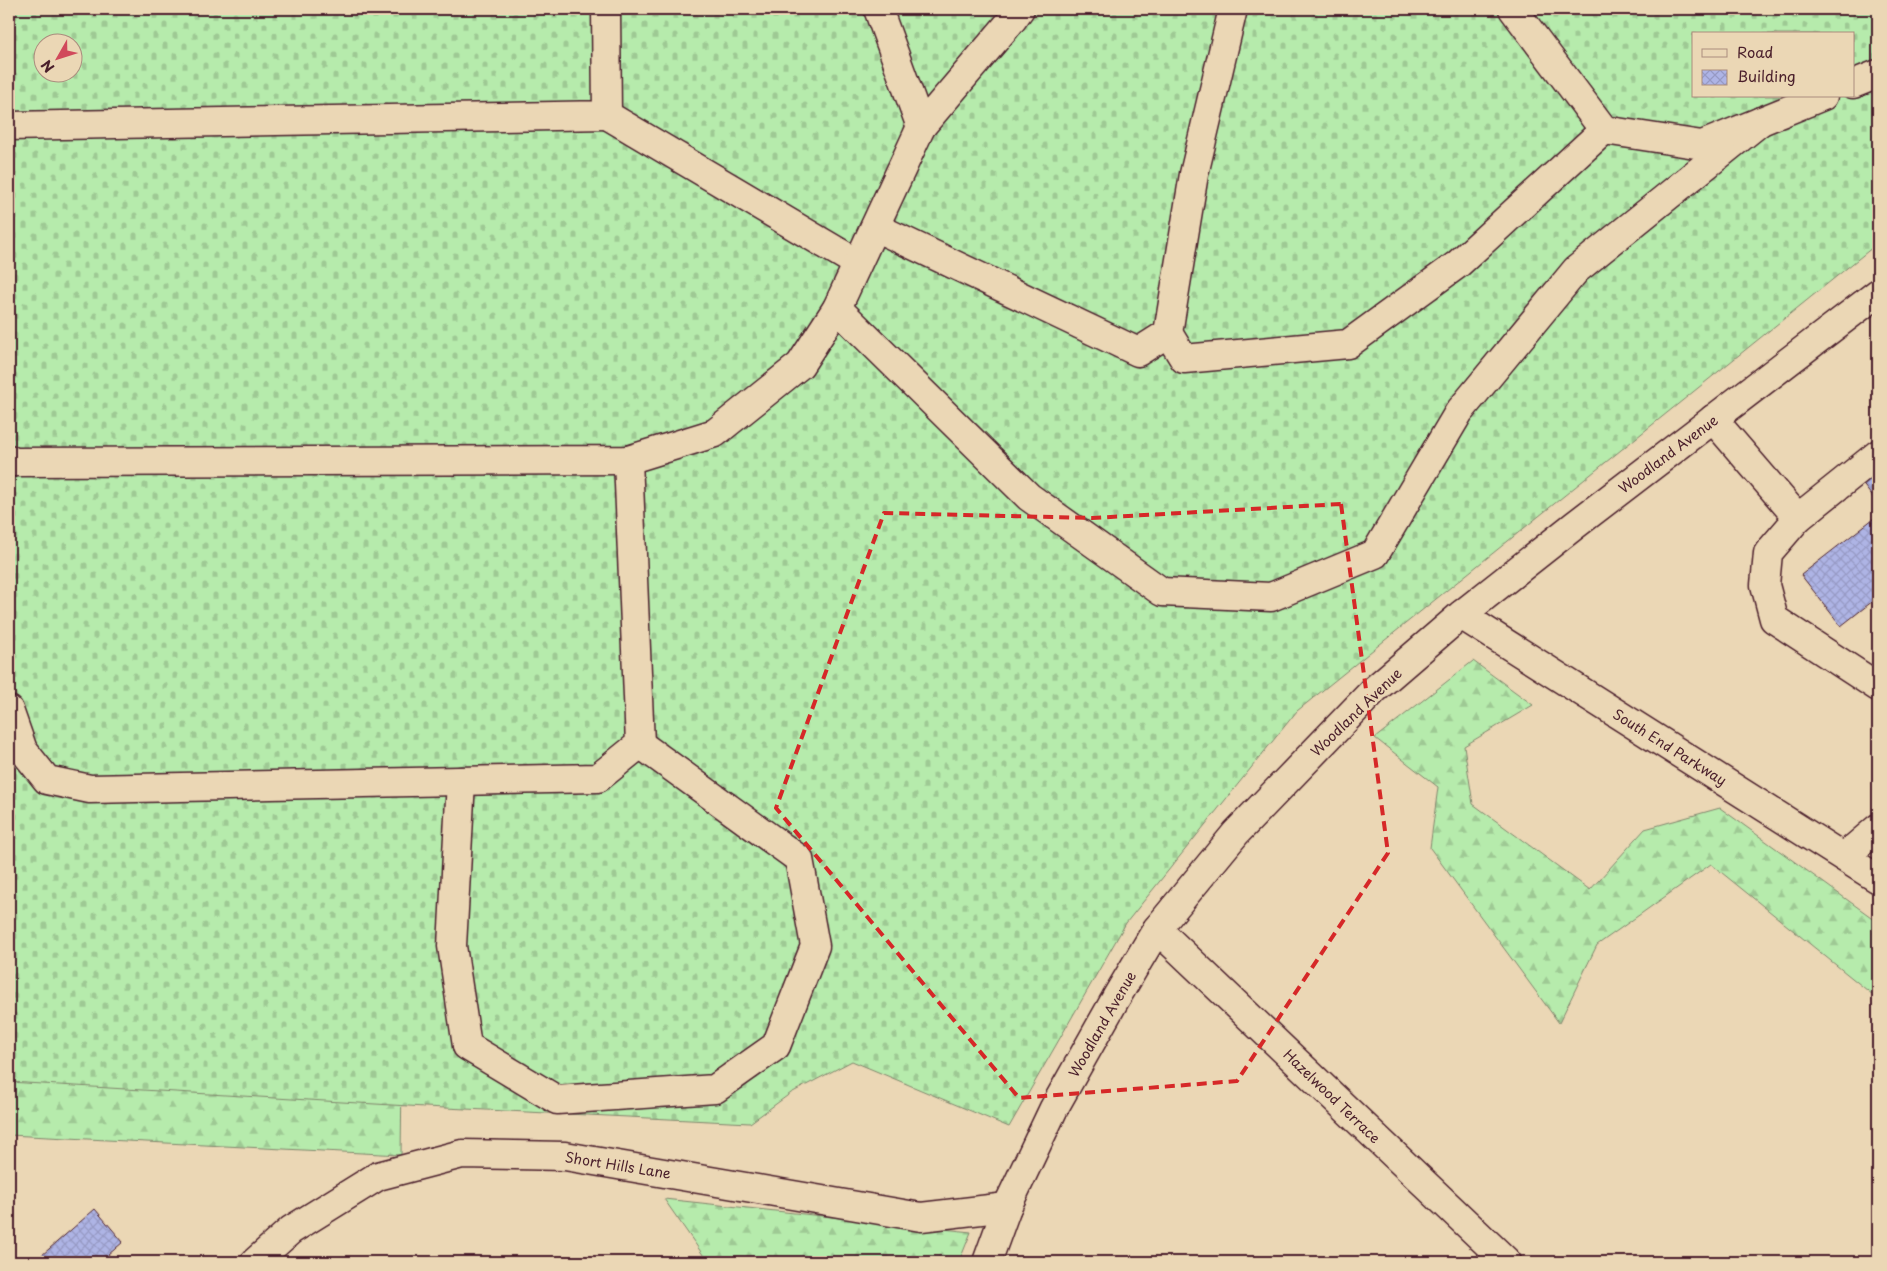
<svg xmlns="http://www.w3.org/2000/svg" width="1887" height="1271" font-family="'Playpen Sans',sans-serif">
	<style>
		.forest { fill: url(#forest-firs); stroke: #80856c }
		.cemetery { fill: url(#cemetery-stones); stroke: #80856c; fill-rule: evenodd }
		.building { fill: url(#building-cross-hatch); stroke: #4a1f2b }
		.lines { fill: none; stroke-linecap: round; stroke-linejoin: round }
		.minor-casing { stroke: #4a1f2b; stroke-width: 31 }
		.minor { stroke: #ebd7b5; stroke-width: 28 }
		.marked { fill: none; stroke: #d62828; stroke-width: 4; stroke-dasharray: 10 6; stroke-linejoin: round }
		.labels { text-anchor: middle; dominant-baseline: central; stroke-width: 5; stroke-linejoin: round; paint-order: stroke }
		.street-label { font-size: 14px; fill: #4a1f2b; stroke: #ebd7b5 }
	</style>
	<defs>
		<pattern id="forest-firs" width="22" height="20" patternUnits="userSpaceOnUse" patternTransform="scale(1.25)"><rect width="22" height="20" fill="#b6ebac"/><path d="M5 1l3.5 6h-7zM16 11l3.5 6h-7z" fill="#9ec994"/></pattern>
		<pattern id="cemetery-stones" width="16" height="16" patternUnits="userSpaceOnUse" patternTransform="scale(1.25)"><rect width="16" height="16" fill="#b6ebac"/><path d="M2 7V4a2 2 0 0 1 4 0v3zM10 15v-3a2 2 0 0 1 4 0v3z" fill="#9ec994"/></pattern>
		<pattern id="building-cross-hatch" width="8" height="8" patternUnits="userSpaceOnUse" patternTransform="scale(1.25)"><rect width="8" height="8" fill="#aeb4e5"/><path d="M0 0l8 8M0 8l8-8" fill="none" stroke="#979ac5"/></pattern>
	</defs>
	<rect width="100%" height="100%" fill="#ebd7b5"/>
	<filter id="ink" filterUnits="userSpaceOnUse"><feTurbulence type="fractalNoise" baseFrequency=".02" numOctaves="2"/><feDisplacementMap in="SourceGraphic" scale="10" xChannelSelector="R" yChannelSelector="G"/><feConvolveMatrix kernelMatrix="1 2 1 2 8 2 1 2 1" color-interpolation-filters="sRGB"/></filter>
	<g filter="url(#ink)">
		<g class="forest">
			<path d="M1473,661L1533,705L1464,746L1473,804L1590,890L1645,829L1720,808L1878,922V999L1711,864L1597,945L1559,1023L1430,848L1438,787L1375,738Z"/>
			<path d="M9,1077H402L401,1155L9,1135Z"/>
			<path d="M664,1199L971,1232L959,1262H708Z"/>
		</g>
		<path class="cemetery" d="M9,9H1878V243L1297,711L1126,923L1009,1127L852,1061L791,1093L750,1123L425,1107L9,1082ZM1693,34H1853V96H1693ZM42,42H72V72H42Z"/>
		<g class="building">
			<path d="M1878,462V504L1858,478Z"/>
			<path d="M1878,515V597L1841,626L1801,575Z"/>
			<path d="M95,1209L123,1242L100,1262H34Z"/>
		</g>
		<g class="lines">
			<defs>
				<g id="minor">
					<path d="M878,9L921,127"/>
					<path d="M1513,9L1604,130"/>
					<path d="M1853,84L1878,74"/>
					<path d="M607,115L857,263"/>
					<path d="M9,126L607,115L606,9"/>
					<path d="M875,227L1138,352L1168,333L1194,174L1233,9"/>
					<path d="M837,308L1029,497L1162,592L1271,597L1375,554L1459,412L1576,270L1761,121"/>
					<path d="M1168,333L1184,359L1348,344L1458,264L1604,130L1702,145L1823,96"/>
					<path d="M1713,419L1798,518L1768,553L1765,585L1774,619L1878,687"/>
					<path d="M9,459L13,462L628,460L715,433L800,365L837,308L921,127L1012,20L1020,9"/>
					<path d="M1798,518L1878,454"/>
					<path d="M1461,615L1878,879"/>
					<path d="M9,710L23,750L47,780L90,789L598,778L640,744L628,460"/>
					<path d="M461,781L452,946L467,1046L557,1100L715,1089L776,1046L815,946L799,859L640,744"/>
					<path d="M1844,857L1878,828"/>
					<path d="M1157,929L1507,1262"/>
					<path d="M255,1262L291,1230L378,1176L462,1154L565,1156L921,1217L1007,1207"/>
					<path d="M987,1262L1007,1207L1054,1108L1116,998L1157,929L1236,833L1375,689L1461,615L1575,525L1878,293"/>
				</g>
			</defs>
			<use href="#minor" class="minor-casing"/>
			<use href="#minor" class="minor"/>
		</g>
	</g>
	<path class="marked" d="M1341,504L1388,853L1237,1081L1019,1098L776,808L884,513L1092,518Z"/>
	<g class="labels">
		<g class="street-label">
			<text transform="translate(1668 454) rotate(-37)">Woodland Avenue</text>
			<text transform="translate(1356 712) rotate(-44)">Woodland Avenue</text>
			<text transform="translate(1670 747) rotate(32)">South End Parkway</text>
			<text transform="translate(1102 1024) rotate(-60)">Woodland Avenue</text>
			<text transform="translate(1332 1096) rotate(44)">Hazelwood Terrace</text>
			<text transform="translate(618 1165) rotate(9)">Short Hills Lane</text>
		</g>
	</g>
	<rect width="1887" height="1271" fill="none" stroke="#ebd7b5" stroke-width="30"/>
	<rect x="15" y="15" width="1857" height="1241" fill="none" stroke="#4a1f2b" stroke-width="2" filter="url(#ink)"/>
	<rect x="1692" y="32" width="162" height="65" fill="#ebd7b5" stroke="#ab8d7e"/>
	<rect x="1702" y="49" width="25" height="8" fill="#ebd7b5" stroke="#ab8d7e"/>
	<text x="1737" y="58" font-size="15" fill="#4a1f2b">Road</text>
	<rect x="1702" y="70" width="25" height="15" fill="url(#building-cross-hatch)" stroke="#ab8d7e"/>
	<text x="1737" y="82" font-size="15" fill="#4a1f2b">Building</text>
	<g transform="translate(58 58) rotate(231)"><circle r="24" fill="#ebd7b5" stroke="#ab8d7e"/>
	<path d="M0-4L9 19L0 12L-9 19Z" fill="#d1495b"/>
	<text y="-8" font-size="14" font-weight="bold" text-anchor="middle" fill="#4a1f2b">N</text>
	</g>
</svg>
